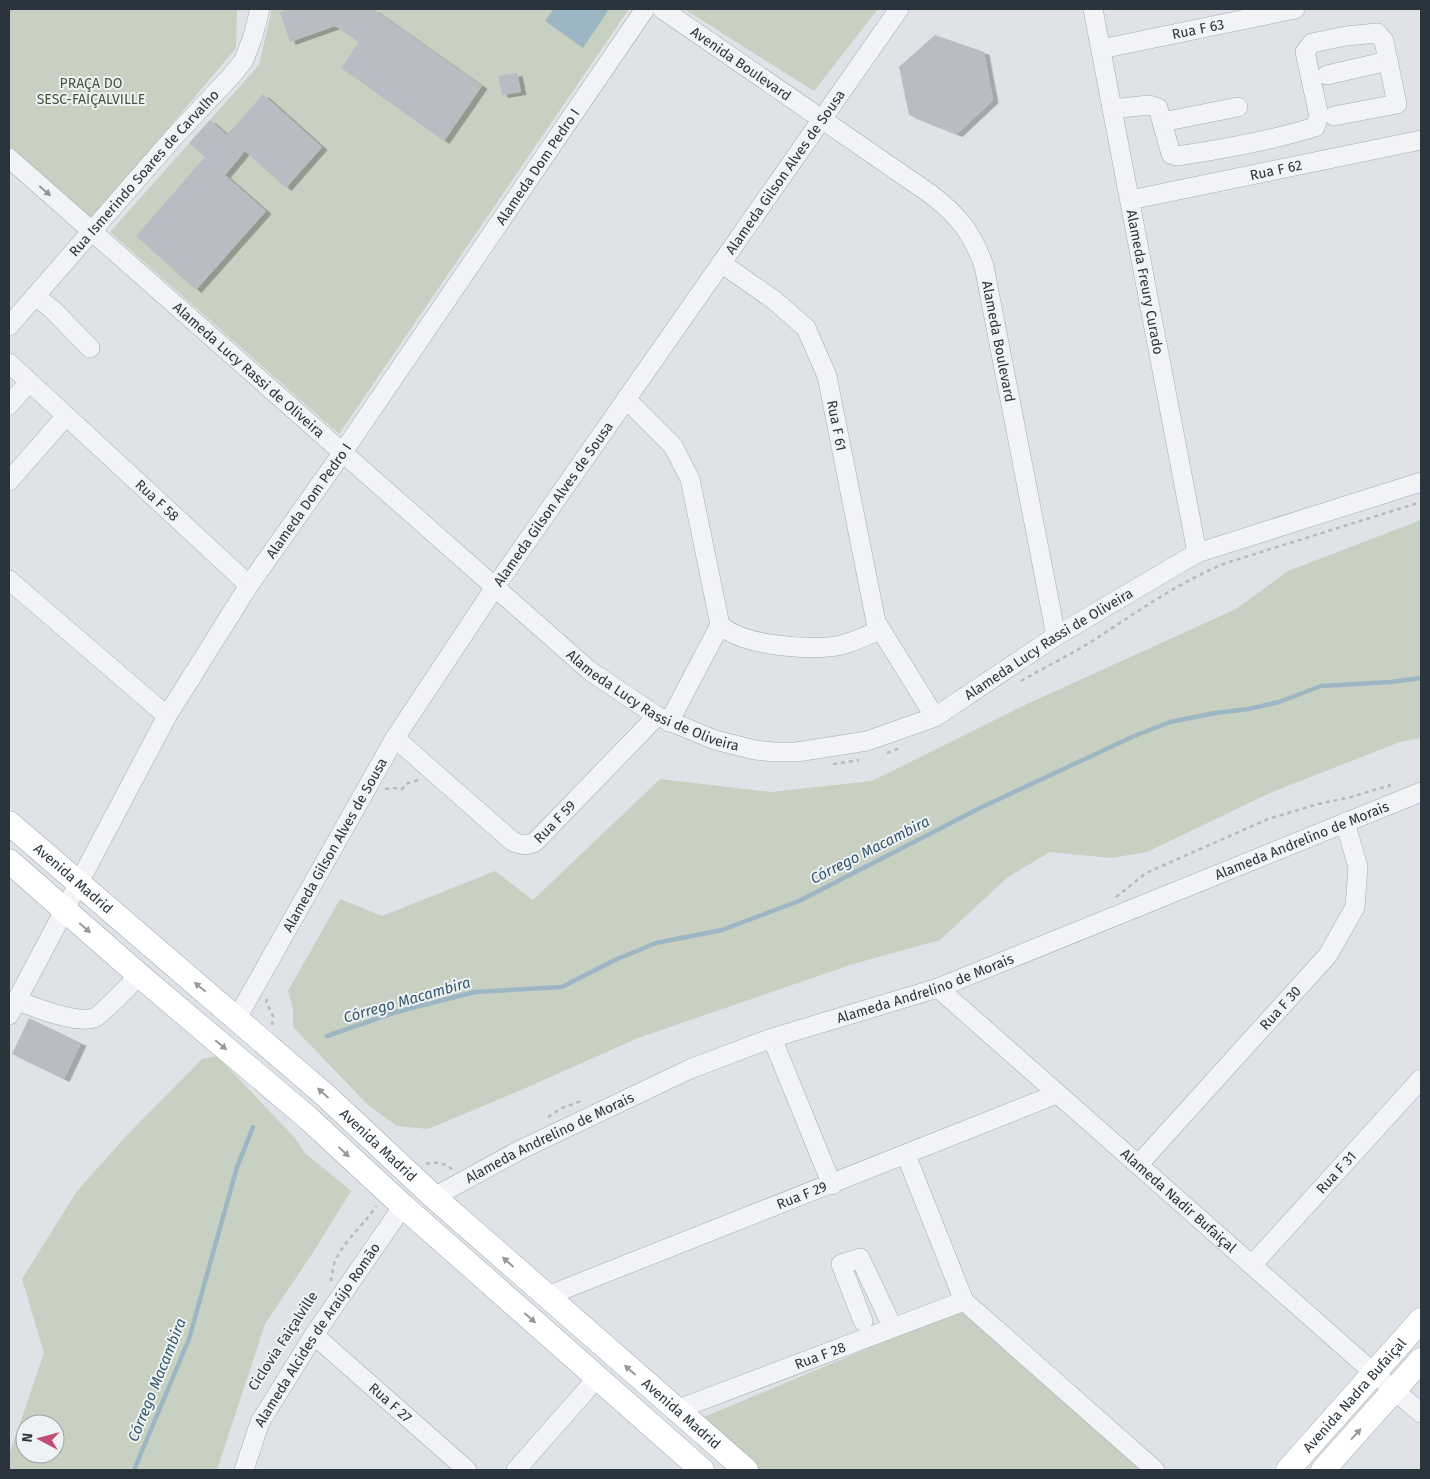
<svg xmlns="http://www.w3.org/2000/svg" width="1430" height="1479" font-family="'Fira Sans',sans-serif">
	<style>
		.green { fill: #c7d0c1; fill-rule: evenodd }
		.water { fill: #9db6c4 }
		.lines { fill: none; stroke-linecap: round; stroke-linejoin: round }
		.stream { stroke: #9db6c4; stroke-width: 4.5 }
		.building { fill: #b7bdc3; filter: url(#shadow) }
		.minor-casing { stroke: #a5abb0; stroke-width: 20 }
		.major-casing { stroke: #9faab1; stroke-width: 25 }
		.path { stroke: #b5babe; stroke-width: 2.5; stroke-dasharray: 4 4; stroke-linecap: butt }
		.minor { stroke: #f1f3f6; stroke-width: 19 }
		.major { stroke: #fff; stroke-width: 24 }
		.oneway { fill: #8d9499 }
		.oneway2 { fill: #949a9e }
		.labels { text-anchor: middle; dominant-baseline: central; stroke-width: 4; stroke-linejoin: round; paint-order: stroke }
		.street-label { font-size: 14px; fill: #29343c; stroke: #eef2f5 }
		.park-label { font-size: 14px; fill: #435738; stroke: #eef2f5 }
		.water-label { font-size: 15px; font-style: italic; fill: #37586c; stroke: #eef2f5 }
	</style>
	<defs>
		<filter id="shadow"><feDropShadow dx="5.5" dy="3" stdDeviation="0" flood-color="#0004"/></filter>
	</defs>
	<rect width="100%" height="100%" fill="#dfe3e7"/>
	<g class="green">
		<path d="M9,9H237L236,48L90,221L9,149Z"/>
		<path d="M272,9H629L339,434L110,232L259,65Z"/>
		<path d="M684,9H878L814,91Z"/>
		<path d="M1421,520V738L1400,742L1272,792L1147,852L1111,858L1050,852L1008,877L940,940L853,964L638,1038L519,1091L428,1129L397,1126L368,1105L293,1027V1009L288,991L340,899L382,916L495,871L533,900L660,779L771,792L872,781L1027,704L1236,609L1288,571Z"/>
		<path d="M217,1056L295,1138L305,1153L351,1191L314,1251L265,1324L217,1470H9V1455L44,1353L22,1279L77,1191L128,1134L202,1059ZM25,1424H55V1454H25Z"/>
		<path d="M959,1310L1142,1470H757L697,1420Z"/>
	</g>
	<path class="water" d="M554,9H604L608,11L583,48L545,21Z"/>
	<g class="lines">
		<g class="stream">
			<path d="M327,1036L396,1012L475,992L562,987L615,960L656,943L722,930L799,901L982,807L1132,737L1170,722L1215,713L1249,709L1279,702L1321,686L1391,682L1421,678"/>
			<path d="M134,1470L189,1339L237,1167L253,1127"/>
		</g>
	</g>
	<g class="building">
		<path d="M288,9H373L482,86L444,141L341,68L359,42L335,26L290,42L280,12Z"/>
		<path d="M935,35L984,52L993,100L957,134L909,115L899,67Z"/>
		<path d="M517,73L521,92L502,95L498,76Z"/>
		<path d="M263,94L322,147L286,188L245,151L225,175L266,211L196,290L136,236L205,157L189,143L210,120L227,135Z"/>
		<path d="M29,1018L81,1043L64,1079L12,1054Z"/>
	</g>
	<g class="lines">
		<defs>
			<g id="minor">
				<path id="s1" d="M662,9L929,193C957,214 972,232 984,266L1056,636"/>
				<path id="s2" d="M1093,9L1197,553"/>
				<path id="s3" d="M1101,49L1295,9"/>
				<path d="M1327,75L1388,61"/>
				<path d="M1112,109L1149,105L1158,108L1171,154L1177,156C1224,149 1270,141 1315,127L1319,116L1305,52L1312,43L1346,36L1377,33L1384,41L1397,104L1334,116"/>
				<path d="M1162,122L1238,107"/>
				<path id="s4" d="M9,158L590,671L657,716L715,740L755,750L774,752H797L867,741L935,717L1056,636L1197,553L1421,482"/>
				<path id="s5" d="M1130,200L1421,140"/>
				<path id="s6" d="M721,263L774,300L806,328L827,376L876,622L935,717"/>
				<path d="M35,296L52,309L90,348"/>
				<path id="s7" d="M9,326L174,137L232,75L244,60L253,36L260,9"/>
				<path id="s8" d="M9,363L249,585"/>
				<path d="M626,399L673,446L690,479L720,625C742,645 799,649 828,647C846,646 863,637 880,630"/>
				<path d="M9,405L29,382"/>
				<path d="M9,481L66,416"/>
				<path d="M9,580L167,716"/>
				<path d="M669,722L720,625"/>
				<path id="s9" d="M395,738L512,841C521,845 526,846 535,842L657,716"/>
				<path id="s10" d="M938,988L1374,1373L1421,1413"/>
				<path d="M16,1000C33,1007 77,1024 94,1018C100,1016 133,982 139,975"/>
				<path id="s11" d="M9,1015L167,716L249,585L343,452L645,9"/>
				<path id="s12" d="M237,1018L395,738L495,587L899,9"/>
				<path d="M772,1038L832,1185"/>
				<path d="M906,1155L964,1301L1155,1470"/>
				<path id="s13" d="M1138,1165L1328,955L1355,907L1358,867L1345,822"/>
				<path id="s14" d="M434,1197L520,1150L690,1069L772,1038L938,988L1421,792"/>
				<path id="s15" d="M1252,1265L1421,1079"/>
				<path id="s16" d="M547,1296L1057,1094"/>
				<path d="M863,1321L841,1264L860,1258L893,1328"/>
				<path id="s17" d="M314,1335L467,1470"/>
				<path id="s18" d="M676,1410L964,1301"/>
				<path id="s19" d="M244,1470L260,1422L314,1335L403,1206"/>
				<path d="M516,1470L597,1378"/>
			</g>
			<g id="major">
				<path id="s20" d="M9,823L325,1095L434,1197L746,1470"/>
				<path d="M9,861L139,975L308,1118L403,1206L702,1470"/>
				<path id="s21" d="M1288,1470L1421,1320"/>
				<path d="M1323,1470L1421,1360"/>
			</g>
		</defs>
		<use href="#minor" class="minor-casing"/>
		<use href="#major" class="major-casing"/>
		<g class="path">
			<path d="M1021,681C1045,667 1070,655 1094,640C1137,612 1179,582 1226,563L1421,502"/>
			<path d="M887,753L900,748"/>
			<path d="M833,764L859,760"/>
			<path d="M385,789L392,788L402,789L408,783L419,780"/>
			<path d="M1116,897L1146,873L1268,819L1318,804L1351,797L1391,785"/>
			<path d="M267,999L266,1002L273,1016L272,1025"/>
			<path d="M548,1117L562,1108L584,1100"/>
			<path d="M426,1164C436,1161 445,1163 453,1170"/>
			<path d="M331,1281C332,1273 333,1264 337,1257C347,1238 365,1224 376,1206"/>
		</g>
		<use href="#minor" class="minor"/>
		<use href="#major" class="major"/>
	</g>
	<defs><path id="oneway-solid" d="M-6-.8H1V-3.2L6.5 0L1 3.2V.8H-6Z" transform="scale(1.25)"/></defs>
	<use class="oneway" href="#oneway-solid" transform="translate(45 191) rotate(41)"/>
	<g class="oneway2">
		<use href="#oneway-solid" transform="translate(85 928) rotate(41)"/>
		<use href="#oneway-solid" transform="translate(200 987) rotate(-140)"/>
		<use href="#oneway-solid" transform="translate(221 1045) rotate(40)"/>
		<use href="#oneway-solid" transform="translate(323 1093) rotate(-138)"/>
		<use href="#oneway-solid" transform="translate(344 1152) rotate(43)"/>
		<use href="#oneway-solid" transform="translate(508 1262) rotate(-138)"/>
		<use href="#oneway-solid" transform="translate(530 1318) rotate(41)"/>
		<use href="#oneway-solid" transform="translate(630 1370) rotate(-139)"/>
		<use href="#oneway-solid" transform="translate(1356 1434) rotate(-48)"/>
	</g>
	<g class="labels">
		<g class="street-label">
			<text stroke="none"><textPath href="#s3" startOffset="99">Rua F 63</textPath></text>
			<text stroke="none"><textPath href="#s1" startOffset="96">Avenida Boulevard</textPath></text>
			<text stroke="none"><textPath href="#s11" startOffset="1001">Alameda Dom Pedro I</textPath></text>
			<text stroke="none"><textPath href="#s5" startOffset="149">Rua F 62</textPath></text>
			<text stroke="none"><textPath href="#s12" startOffset="1009">Alameda Gilson Alves de Sousa</textPath></text>
			<text stroke="none"><textPath href="#s7" startOffset="204">Rua Ismerindo Soares de Carvalho</textPath></text>
			<text stroke="none"><textPath href="#s2" startOffset="278">Alameda Freury Curado</textPath></text>
			<text stroke="none"><textPath href="#s1" startOffset="494">Alameda Boulevard</textPath></text>
			<text stroke="none"><textPath href="#s4" startOffset="320">Alameda Lucy Rassi de Oliveira</textPath></text>
			<text stroke="none"><textPath href="#s6" startOffset="210">Rua F 61</textPath></text>
			<text stroke="none"><textPath href="#s8" startOffset="202">Rua F 58</textPath></text>
			<text stroke="none"><textPath href="#s11" startOffset="596">Alameda Dom Pedro I</textPath></text>
			<text stroke="none"><textPath href="#s12" startOffset="604">Alameda Gilson Alves de Sousa</textPath></text>
			<text stroke="none"><textPath href="#s4" startOffset="1280">Alameda Lucy Rassi de Oliveira</textPath></text>
			<text stroke="none"><textPath href="#s4" startOffset="845">Alameda Lucy Rassi de Oliveira</textPath></text>
			<text stroke="none"><textPath href="#s9" startOffset="208">Rua F 59</textPath></text>
			<text stroke="none"><textPath href="#s14" startOffset="940">Alameda Andrelino de Morais</textPath></text>
			<text stroke="none"><textPath href="#s12" startOffset="199">Alameda Gilson Alves de Sousa</textPath></text>
			<text stroke="none"><textPath href="#s20" startOffset="85">Avenida Madrid</textPath></text>
			<text stroke="none"><textPath href="#s14" startOffset="535">Alameda Andrelino de Morais</textPath></text>
			<text stroke="none"><textPath href="#s13" startOffset="212">Rua F 30</textPath></text>
			<text stroke="none"><textPath href="#s14" startOffset="130">Alameda Andrelino de Morais</textPath></text>
			<text stroke="none"><textPath href="#s20" startOffset="490">Avenida Madrid</textPath></text>
			<text stroke="none"><textPath href="#s15" startOffset="125">Rua F 31</textPath></text>
			<text stroke="none"><textPath href="#s16" startOffset="274">Rua F 29</textPath></text>
			<text stroke="none"><textPath href="#s10" startOffset="321">Alameda Nadir Bufaiçal</textPath></text>
			<text stroke="none"><textPath href="#s19" startOffset="155">Alameda Alcides de Araújo Romão</textPath></text>
			<text transform="translate(283 1341) rotate(-57)">Ciclovia Faiçalville</text>
			<text stroke="none"><textPath href="#s18" startOffset="154">Rua F 28</textPath></text>
			<text stroke="none"><textPath href="#s21" startOffset="100">Avenida Nadra Bufaiçal</textPath></text>
			<text stroke="none"><textPath href="#s17" startOffset="102">Rua F 27</textPath></text>
			<text stroke="none"><textPath href="#s20" startOffset="895">Avenida Madrid</textPath></text>
		</g>
		<g class="park-label">
			<text x="91" y="83">PRAÇA DO<tspan x="91" dy="16">SESC-FAIÇALVILLE</tspan></text>
		</g>
		<g class="water-label">
			<text transform="translate(870 850) rotate(-27)">Córrego Macambira</text>
			<text transform="translate(407 1000) rotate(-16)">Córrego Macambira</text>
			<text transform="translate(157 1380) rotate(-68)">Córrego Macambira</text>
		</g>
	</g>
	<rect width="1430" height="1479" fill="none" stroke="#29343c" stroke-width="20"/>
	<g transform="translate(40 1439) rotate(276)"><circle r="24" fill="#eef2f5" stroke="#9fa6ab"/>
	<path d="M0-4L9 19L0 12L-9 19Z" fill="#c14f74"/>
	<text y="-8" font-size="14" font-weight="bold" text-anchor="middle" fill="#29343c">N</text>
	</g>
</svg>
